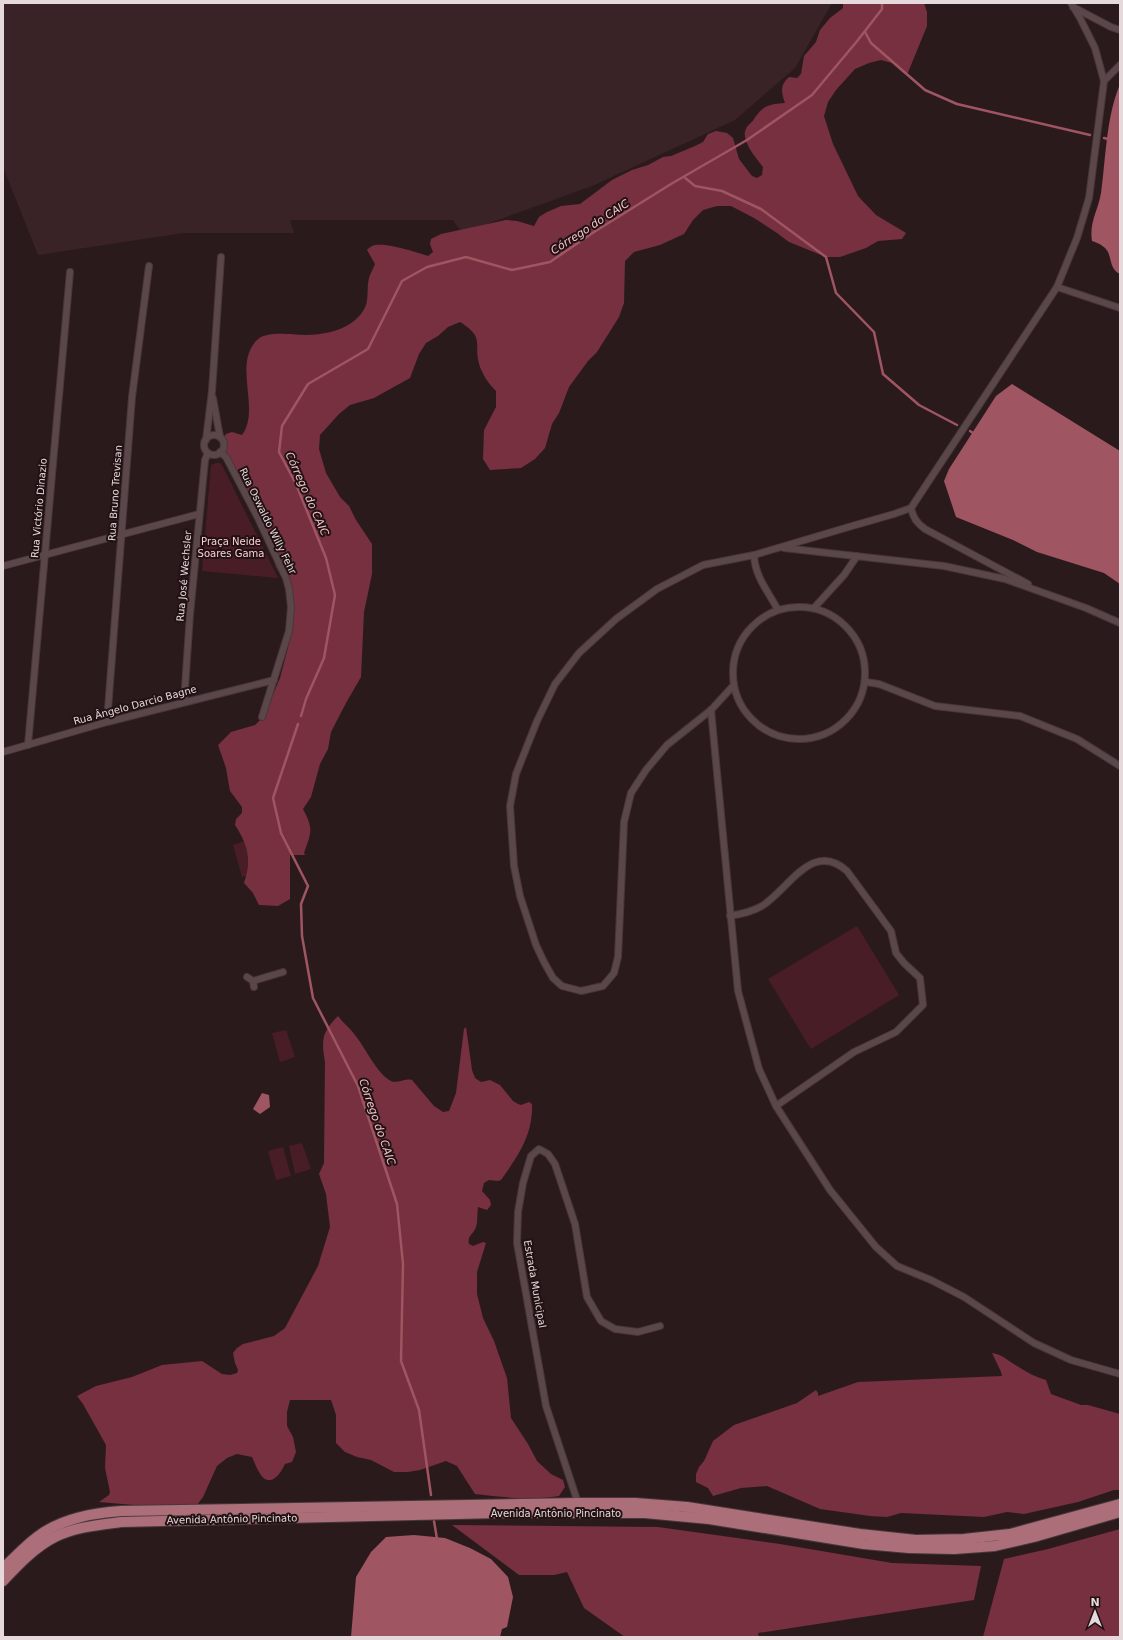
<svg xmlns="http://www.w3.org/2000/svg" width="1123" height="1640" font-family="'DejaVu Sans',sans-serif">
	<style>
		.built { fill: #3a2327 }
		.green { fill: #491d26 }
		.forest { fill: #76303f }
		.water { fill: #9f5562 }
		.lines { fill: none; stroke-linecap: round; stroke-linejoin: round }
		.stream { stroke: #9f5562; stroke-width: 2.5 }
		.minor-casing { stroke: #46383a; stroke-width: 8 }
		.primary-casing { stroke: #46383a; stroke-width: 12 }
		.minor { stroke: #5b474a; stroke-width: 6 }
		.primary { stroke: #ac6f79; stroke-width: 10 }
		.labels { text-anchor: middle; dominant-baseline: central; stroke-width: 4; stroke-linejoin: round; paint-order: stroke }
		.street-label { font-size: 10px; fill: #e6d9db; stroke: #211113 }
		.park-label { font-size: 10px; fill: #fccfd5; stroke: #211113 }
		.water-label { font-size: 11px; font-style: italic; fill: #f1c4ca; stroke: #211113 }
	</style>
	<rect width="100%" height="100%" fill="#2b1a1c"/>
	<path class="built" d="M3,3H832L795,68L735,120L592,186L462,233L453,220H290L294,233H183L38,255L3,167Z"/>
	<g class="green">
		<path d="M216,463H220L223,467L278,578L202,571L211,465Z"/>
		<path d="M248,840L258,873L242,877L233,845Z"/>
		<path d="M857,926L899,995L811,1049L768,979Z"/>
		<path d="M286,1030L295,1057L280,1062L272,1033Z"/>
		<path d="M302,1143L311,1169L295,1174L289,1146Z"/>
		<path d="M283,1147L291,1176L276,1180L268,1151Z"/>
	</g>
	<g class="forest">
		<path d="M843,3H924L927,12V26L907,75L902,72L892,63L881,60L869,63L855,69L836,90L828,102L824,116L833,144L858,196L876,215L906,233L902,239L878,241L866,248L840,257H826L789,242L777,233L754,218L731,206H717L703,210L693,220L684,234L660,245L634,252L625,261L624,303L619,317L597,352L588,361L569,387L559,413L552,424L545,448L535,459L521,468L490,470L483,459L484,430L496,407V391C489,384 484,377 480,367C472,344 487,339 460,322L448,327L438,336L426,343L419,354L410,378L374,398L350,405L339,414L320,435L319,449L326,473L340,497L349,506L356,520L372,544V574L364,612L361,677L346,703L331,732L328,749L320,764L311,797L303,809C314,829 311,833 304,853L305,855H290V899L278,906L259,905L253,893L244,883C252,860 248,845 235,825L236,819L242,813V807L230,791L226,768L218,745L231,732L255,725L264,716L280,678L291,636L294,609L290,591L276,567L260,513L244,492L222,448V440L226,434L232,432L242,435C261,409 233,367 256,341C266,330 291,335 304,335C324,335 351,330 363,311C370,301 366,289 369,278C370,274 373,269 375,264L367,250C368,249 370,247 372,246C382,241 416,252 428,256L433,252L430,244L431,239L441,234L506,220L517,221L534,226L539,217L547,212L561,206L580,204L612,180L632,170L648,165L663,157L671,156L695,146L703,142L708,134L716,131L727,133L733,138L739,159L752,176L757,178L762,175L763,167C757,159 740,140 746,129C747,125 752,123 754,119C762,106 769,104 785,103C781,92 780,85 789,77L797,78L801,74L804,56L816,42L820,30L830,18L843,8Z"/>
		<path d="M338,1016C343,1023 350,1028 355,1035C365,1047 377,1074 391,1081C397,1084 405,1078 412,1080L434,1106L443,1112L449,1111L456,1093L464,1029L466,1027L472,1070L475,1078L481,1082L490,1080L500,1085L513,1101L518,1104L521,1105L529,1102L532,1104C533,1135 518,1156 501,1180L498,1181L489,1180L484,1183L482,1191L490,1200L491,1205L487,1210L478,1207C477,1213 478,1221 476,1227C474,1234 467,1235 469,1244L473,1246L483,1242L486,1243L477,1272V1294L483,1318L494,1341L507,1378L511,1418L528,1444L537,1461L551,1474L563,1480L565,1487L559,1496C531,1501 502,1497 475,1494L457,1466L446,1461L420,1470L408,1472H394L371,1460L357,1457L345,1452L336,1443V1415L331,1400H290L287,1412V1426L293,1437L296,1452L292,1462L285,1464C283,1468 280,1474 276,1477C263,1489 256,1465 252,1457L237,1454L227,1458L217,1466L203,1497L193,1510H158L134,1505L99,1502L109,1495L110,1492L105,1468L106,1445L83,1404L77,1396L96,1386L132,1377L162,1365L202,1361L222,1374L230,1375L237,1373L238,1370L235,1363L233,1353L237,1348L243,1344L274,1336L285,1328L318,1266L330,1227L326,1194L319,1174L324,1163L325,1062C321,1040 322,1032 338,1016Z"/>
		<path d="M992,1353C1002,1354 1008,1361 1017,1366C1026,1372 1036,1377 1046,1380L1051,1394L1081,1405H1088L1120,1414V1490H1114L1078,1502L1024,1514L1007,1512L984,1517L901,1513L887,1517L870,1516L820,1509L767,1486L741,1488L713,1496L708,1488L696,1482V1474L699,1467L704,1461L713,1441L734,1425L797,1403L816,1390L818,1393V1396L858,1382L1002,1376L1001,1372Z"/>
		<path d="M452,1525L658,1527L780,1544L892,1563L981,1566L974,1600L758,1633L759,1637H625L584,1608L567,1572L554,1575H519Z"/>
		<path d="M1120,1529V1637H983L1004,1559L1048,1549Z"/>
	</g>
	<g class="water">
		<path d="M1120,84V274C1110,269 1112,261 1108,252C1105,246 1098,243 1092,241C1089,222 1098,211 1101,193C1106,157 1106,118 1120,84Z"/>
		<path d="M1012,384L1120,451V584L1104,573L1037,552L1013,540L956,517L944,481L949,469L996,396Z"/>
		<path d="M262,1093L269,1095L270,1107L260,1114L253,1109Z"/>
		<path d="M414,1535L445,1538L470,1548L491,1559L508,1577L513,1597L507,1627L502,1629L500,1637H351L356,1577L371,1552L386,1537Z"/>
	</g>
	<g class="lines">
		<g class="stream">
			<path d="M865,32L871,43L925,90L957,104L1090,135"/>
			<path d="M1104,138L1108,139"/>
			<path d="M684,177L695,186L722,191L761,209L826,257L836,293L874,332L883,374L919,405L957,425"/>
			<path d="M970,431L973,433"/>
			<path d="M301,716L306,699L324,658L335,595L326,558L296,484L279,452L282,426L308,384L368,349L402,281L427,267L466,257L512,270L550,262L594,232L671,184L747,140L812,95L858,40L882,9V3"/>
			<path d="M298,724L273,798L281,833L308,886L301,904L302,936L313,998L358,1086L397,1204L403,1264L401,1361L419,1410L431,1495"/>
			<path d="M434,1521L437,1539"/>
		</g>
		<defs>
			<g id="minor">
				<path d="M1073,7L1111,27L1120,30"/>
				<path d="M1104,81L1120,65"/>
				<path d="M1057,287L1120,308"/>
				<path d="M213,398L220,437"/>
				<circle cx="214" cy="445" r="10"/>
				<path d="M206,440L212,391L221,257"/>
				<path d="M220,452L226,457L258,518L286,578L289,589L291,607L289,631L262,717"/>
				<path d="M911,508C913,518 917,523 925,529L1028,584"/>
				<path d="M784,548L944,566L1005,579L1086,608L1120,623"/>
				<path d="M754,555C755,577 768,591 778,610"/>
				<path d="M3,566L199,514"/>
				<circle cx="799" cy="673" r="66"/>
				<path d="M814,608L844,575L857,556"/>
				<path d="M866,682L879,684L935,706L1020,716L1077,739L1120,766"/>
				<path d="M733,686L711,710L667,745L646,770L631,793L624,822L618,957L614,973L603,986L581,991L562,986L553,978L544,962L536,945L520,896L514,866L510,806L516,774L537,721L555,684L579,653L616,619L657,589L703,565L754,555L852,526L894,514L911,508L1057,287L1077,238L1089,198L1104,81L1095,48L1080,18L1071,3"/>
				<path d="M184,702L190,614L205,460L208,453"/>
				<path d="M711,710L738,991L759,1069L776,1106"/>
				<path d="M107,722L132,397L149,266"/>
				<path d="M28,745L70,272"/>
				<path d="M3,752L107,722L274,680"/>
				<path d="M730,916C741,914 752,912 762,906C790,888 812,840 847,871L891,931L896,953L904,963L920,978L923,1005L896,1032L854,1052L776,1106L830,1190L876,1247L897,1266L931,1280L964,1297L1034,1343L1071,1360L1120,1374"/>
				<path d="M247,977L253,981L254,987"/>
				<path d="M253,981L283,972"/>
				<path d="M578,1503L546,1406L517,1243L518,1212L523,1183L531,1156L539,1149L548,1154L555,1164L575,1224L587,1297L601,1321L615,1329L638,1332L660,1326"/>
			</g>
			<g id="primary">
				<path d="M3,1568C14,1558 25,1546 37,1537C60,1519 92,1513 121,1511L578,1503H635L687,1507L860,1534L916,1540L964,1539L1010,1534L1120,1504"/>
				<path d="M3,1581C18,1565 35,1547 55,1537C75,1527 98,1525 121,1522L499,1513H645L709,1519L864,1544L909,1548L954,1549L995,1546L1034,1537L1120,1512"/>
			</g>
		</defs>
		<use href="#minor" class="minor-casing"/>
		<use href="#primary" class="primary-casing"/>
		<use href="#minor" class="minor"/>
		<use href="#primary" class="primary"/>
	</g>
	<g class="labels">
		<g class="street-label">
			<text transform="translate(115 493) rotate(-86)">Rua Bruno Trevisan</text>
			<text transform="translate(39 508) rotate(-85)">Rua Victório Dinazio</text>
			<text transform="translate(268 521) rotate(64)">Rua Oswaldo Willy Fehr</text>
			<text transform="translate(184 576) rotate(-85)">Rua José Wechsler</text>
			<text transform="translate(135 705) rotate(-15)">Rua Ângelo Darcio Bagne</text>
			<text transform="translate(535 1284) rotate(80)">Estrada Municipal</text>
			<text x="556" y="1513">Avenida Antônio Pincinato</text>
			<text transform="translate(232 1519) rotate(-1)">Avenida Antônio Pincinato</text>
		</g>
		<g class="park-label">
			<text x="231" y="541">Praça Neide<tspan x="231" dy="12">Soares Gama</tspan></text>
		</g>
		<g class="water-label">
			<text transform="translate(590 227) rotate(-33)">Córrego do CAIC</text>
			<text transform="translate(307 494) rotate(66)">Córrego do CAIC</text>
			<text transform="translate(377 1122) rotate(71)">Córrego do CAIC</text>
		</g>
	</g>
	<rect width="1123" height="1640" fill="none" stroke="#e6d9db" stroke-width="8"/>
	<g transform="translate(1095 1612)" stroke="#211113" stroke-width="3" paint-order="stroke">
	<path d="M0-3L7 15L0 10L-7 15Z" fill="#e6d9db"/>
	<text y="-6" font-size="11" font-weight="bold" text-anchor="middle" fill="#e6d9db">N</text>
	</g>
</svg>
